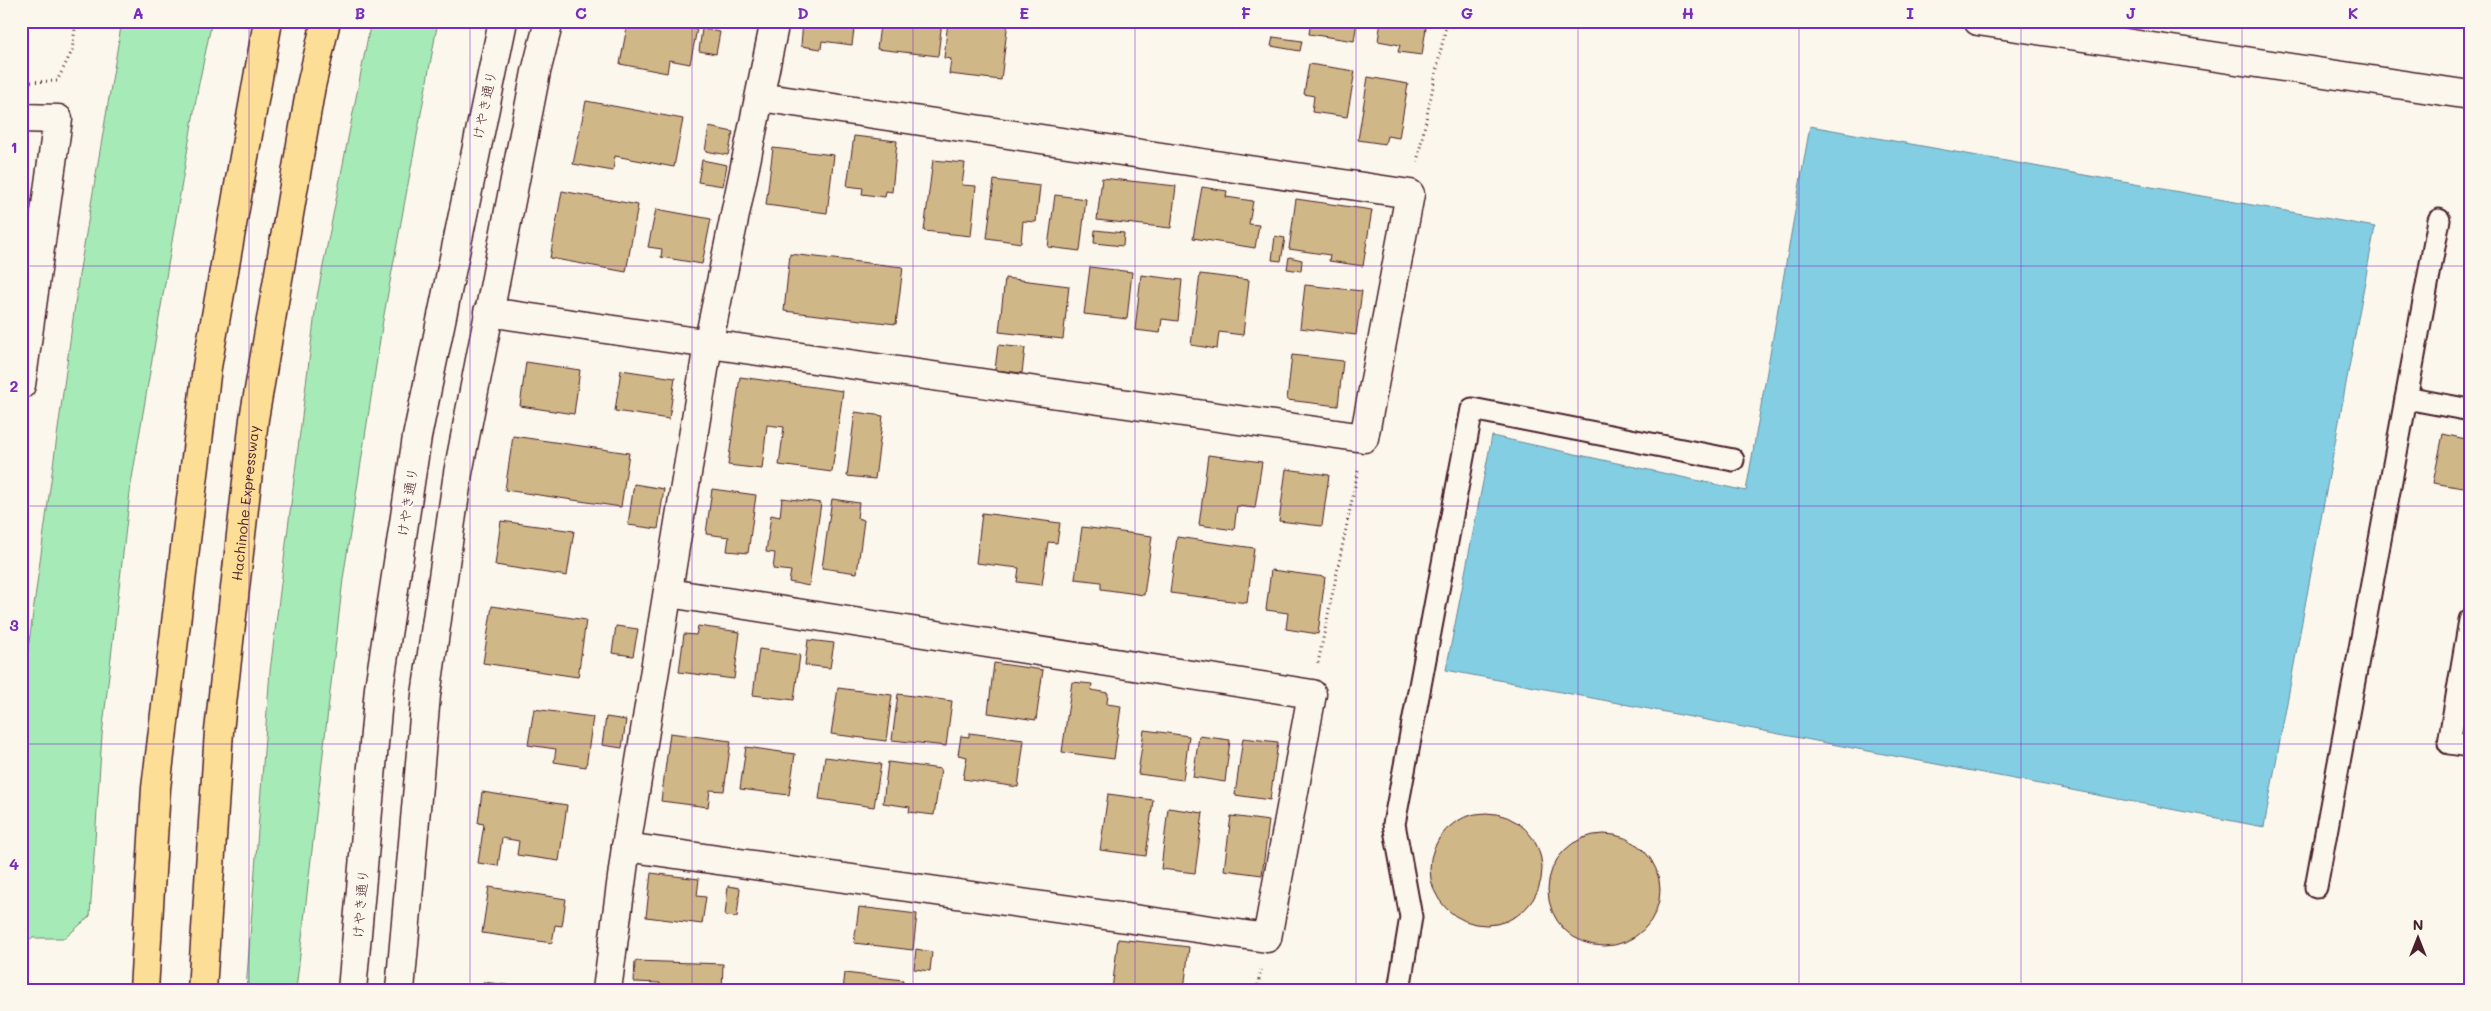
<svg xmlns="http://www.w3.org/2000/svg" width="2491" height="1011" font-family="Mali,'Klee One',sans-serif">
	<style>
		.green { fill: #a6ebb7; stroke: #788571 }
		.water { fill: #83cee2; stroke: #6c8899 }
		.building { fill: #d0b787; stroke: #4a1f2b }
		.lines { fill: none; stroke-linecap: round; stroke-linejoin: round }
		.lane-casing { stroke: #4a1f2b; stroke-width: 25 }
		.street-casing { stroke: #4a1f2b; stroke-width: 31 }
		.secondary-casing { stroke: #4a1f2b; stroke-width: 31 }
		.highway-casing { stroke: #4a1f2b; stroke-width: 31 }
		.path { stroke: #4a1f2b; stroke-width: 3; stroke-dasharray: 1 4; stroke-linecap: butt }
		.lane { stroke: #fbf7ec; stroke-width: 21 }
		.street { stroke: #fbf7ec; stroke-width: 28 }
		.secondary { stroke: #fbf7ec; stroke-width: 28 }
		.highway { stroke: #fdde96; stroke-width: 28 }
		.grid { fill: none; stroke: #7b2cbf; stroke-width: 1; stroke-opacity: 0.55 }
		.labels { text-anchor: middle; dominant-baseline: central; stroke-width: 4; stroke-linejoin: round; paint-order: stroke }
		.street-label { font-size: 14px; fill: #4a1f2b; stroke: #fbf7ec }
		.neatline { fill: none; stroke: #7b2cbf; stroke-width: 2 }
		.grid-label { font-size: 16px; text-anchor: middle; font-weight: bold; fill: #7b2cbf }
	</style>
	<rect width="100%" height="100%" fill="#fbf7ec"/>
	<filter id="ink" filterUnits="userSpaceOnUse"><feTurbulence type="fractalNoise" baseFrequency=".02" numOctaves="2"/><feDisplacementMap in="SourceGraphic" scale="10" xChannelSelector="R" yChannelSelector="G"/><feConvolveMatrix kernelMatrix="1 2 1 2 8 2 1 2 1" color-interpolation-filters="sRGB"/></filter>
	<g filter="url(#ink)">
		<g class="green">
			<path d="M122,21H212L198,88L131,484L102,735L90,916L65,938H32L21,943V701L79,275Z"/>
			<path d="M371,21H438L383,320L343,579L296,990H246L270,671L317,297Z"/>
		</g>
		<path class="water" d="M1810,126L2375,227L2264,827L1446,670L1492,436L1746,491Z"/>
		<g class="building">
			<path d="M628,21H659L697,29L690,64L669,60L667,73L620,64Z"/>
			<path d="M803,21H855L852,45L822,41L821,49L801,46Z"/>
			<path d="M876,21H942L938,56L877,49L880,25L875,24Z"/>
			<path d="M948,21H1008L1001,80L949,74L951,59L944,58Z"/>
			<path d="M1311,21H1357L1354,41L1309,34Z"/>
			<path d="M1381,21H1427L1422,55L1398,52L1400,45L1378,41Z"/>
			<path d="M2106,21H2182V29Z"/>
			<path d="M2414,21H2439L2438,27L2413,24Z"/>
			<path d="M702,29L720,32L716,54L699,51Z"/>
			<path d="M1273,37L1302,41L1300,51L1271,46Z"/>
			<path d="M1309,64L1355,71L1347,117L1312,112L1314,96L1304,94Z"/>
			<path d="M1368,77L1408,84L1399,138L1387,136L1385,144L1358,140Z"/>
			<path d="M586,101L683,119L674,167L615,156L613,171L573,164Z"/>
			<path d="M709,127L733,132L728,155L705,151Z"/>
			<path d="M854,136L897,141L892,192L886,191L885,197L862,194L863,188L847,186Z"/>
			<path d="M773,148L834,155L827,213L766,205Z"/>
			<path d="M702,160L727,165L723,186L698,182Z"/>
			<path d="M933,160L965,163L962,185L976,186L971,236L924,231Z"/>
			<path d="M1102,178L1176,186L1171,228L1097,220Z"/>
			<path d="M994,180L1040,186L1036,222L1023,221L1021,243L987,238Z"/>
			<path d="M1202,187L1227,191L1226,197L1253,201L1249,224L1259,225L1255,248L1193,238Z"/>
			<path d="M562,191L638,205L626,272L550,258Z"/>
			<path d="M1055,195L1086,199L1080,251L1048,247Z"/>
			<path d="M1296,199L1372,210L1363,266L1329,261L1330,255L1289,249Z"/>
			<path d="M656,209L711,219L702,264L661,257L662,249L648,247Z"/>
			<path d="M1095,230L1124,233L1123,246L1094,243Z"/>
			<path d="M1275,236L1285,238L1281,261L1272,260Z"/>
			<path d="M790,254L903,267L896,324L784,311Z"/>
			<path d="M1289,257L1302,260L1301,271L1287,269Z"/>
			<path d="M1090,267L1132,272L1127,319L1084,314Z"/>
			<path d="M1200,274L1249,280L1243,335L1219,332L1217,349L1191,345Z"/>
			<path d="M1141,275L1182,280L1178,321L1162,319L1160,333L1135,330Z"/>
			<path d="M1005,278L1069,286L1063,339L999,332Z"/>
			<path d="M1305,285L1362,291L1356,335L1300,328Z"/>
			<path d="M998,345L1025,348L1022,373L995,370Z"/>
			<path d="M1292,355L1343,361L1338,406L1287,400Z"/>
			<path d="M526,362L580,370L574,414L520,406Z"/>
			<path d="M621,370L675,378L669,419L615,411Z"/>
			<path d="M740,377L843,391L832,472L779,465L784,427L767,425L762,469L728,465Z"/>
			<path d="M855,412L883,416L875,479L847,476Z"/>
			<path d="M2443,434L2470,440V489L2433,483Z"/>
			<path d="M513,436L629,453L621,507L505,490Z"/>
			<path d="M1208,455L1262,462L1255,508L1237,506L1234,530L1199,525Z"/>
			<path d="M1286,469L1329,475L1322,526L1279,521Z"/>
			<path d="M634,484L664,489L658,529L628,525Z"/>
			<path d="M712,489L756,495L748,553L727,551L729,537L706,534Z"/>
			<path d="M782,498L821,503L809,586L789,582L791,571L773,569L775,553L766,552L771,515L780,517Z"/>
			<path d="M832,499L859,503L857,518L864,520L857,573L822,568Z"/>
			<path d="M982,513L1060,523L1057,543L1048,542L1042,585L1017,582L1019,568L976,563Z"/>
			<path d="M501,521L574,531L567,576L495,565Z"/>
			<path d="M1082,527L1152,536L1144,595L1101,589V582L1075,579Z"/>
			<path d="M1177,537L1254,548L1247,603L1170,593Z"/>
			<path d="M1271,570L1325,577L1318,634L1286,629L1288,613L1266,610Z"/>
			<path d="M492,606L586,620L578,677L483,663Z"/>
			<path d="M616,626L638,629L633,656L612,653Z"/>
			<path d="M698,626L740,632L734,679L679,672L684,634L696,635Z"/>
			<path d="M808,640L834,643L830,668L805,665Z"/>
			<path d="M759,649L800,655L794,700L753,695Z"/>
			<path d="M994,663L1043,670L1036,720L988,713Z"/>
			<path d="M1072,682L1092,684L1091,690L1108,693L1107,704L1121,706L1114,759L1062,752Z"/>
			<path d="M838,688L892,695L886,741L831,734Z"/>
			<path d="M898,694L952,701L946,746L892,740Z"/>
			<path d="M534,709L593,717L586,767L554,762L556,749L528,745Z"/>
			<path d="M606,717L626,720L622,748L602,745Z"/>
			<path d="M1144,730L1189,736L1183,780L1138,774Z"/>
			<path d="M670,733L731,741L724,791L710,790L708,807L661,801Z"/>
			<path d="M969,733L1024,740L1018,787L963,779L967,757L958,755L961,736L969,737Z"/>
			<path d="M1199,736L1230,740L1225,782L1193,777Z"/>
			<path d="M1243,738L1278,742L1270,800L1235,795Z"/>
			<path d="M746,747L795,754L789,795L740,789Z"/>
			<path d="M825,757L881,764L874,807L819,799Z"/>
			<path d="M888,762L941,769L934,815L909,812L910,807L883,803Z"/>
			<path d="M482,792L567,805L559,861L517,855L519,841L502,838L498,866L478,863L484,824L478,823Z"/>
			<path d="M1108,794L1153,800L1146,856L1100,850Z"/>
			<path d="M1168,808L1203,813L1195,873L1161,869Z"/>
			<circle cx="1486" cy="869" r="56"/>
			<path d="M1231,816L1269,821L1262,875L1224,870Z"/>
			<circle cx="1604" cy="890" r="56"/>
			<path d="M651,873L699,879L697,896L706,897L702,924L646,917Z"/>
			<path d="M728,886L740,888L737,917L725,916Z"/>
			<path d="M489,887L566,899L562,926L555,925L552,943L482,933Z"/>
			<path d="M859,907L917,914L913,950L854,943Z"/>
			<path d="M1118,939L1189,947L1184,990H1112Z"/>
			<path d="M916,949L932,952L930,971L914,969Z"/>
			<path d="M635,961L723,964L722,990H659L660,983L634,982Z"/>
			<path d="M845,973L903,980L902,990H843Z"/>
			<path d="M483,982L545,990H482Z"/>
		</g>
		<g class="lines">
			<defs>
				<g id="lane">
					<path d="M2406,398L2470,410"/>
					<path d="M2470,620L2449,743L2470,746"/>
					<path d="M2316,887L2439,220"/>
					<path d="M1399,990L1411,917L1394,824L1472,409L1733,460"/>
				</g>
				<g id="street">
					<path d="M1978,21L2470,95"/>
					<path d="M21,118L58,119L21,385"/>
					<path d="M488,312L1364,438L1410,194L760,97"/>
					<path d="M626,847L1267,938L1312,694L669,593"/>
					<path d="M607,990L626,847L708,345L775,21"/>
				</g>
				<g id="secondary">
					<path d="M352,990L379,688L417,437L503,21"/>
					<path d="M400,990L426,695L458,473L536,72L549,21"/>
				</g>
				<g id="highway">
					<path d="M144,990L156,788L207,367L268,21"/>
					<path id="s1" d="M202,990L219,731L254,419L311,86L326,21"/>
				</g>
			</defs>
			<use href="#lane" class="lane-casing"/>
			<use href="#street" class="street-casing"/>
			<use href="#secondary" class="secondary-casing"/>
			<use href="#highway" class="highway-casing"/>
			<g class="path">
				<path d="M21,82L57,81L72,51L76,21"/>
				<path d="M1417,162L1447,21"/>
				<path d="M1318,663L1358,471"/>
				<path d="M1257,990L1261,970"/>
			</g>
			<use href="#lane" class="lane"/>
			<use href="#street" class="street"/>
			<use href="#secondary" class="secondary"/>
			<use href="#highway" class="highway"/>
		</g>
	</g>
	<path class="grid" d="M249,21V990M470,21V990M692,21V990M913,21V990M1135,21V990M1356,21V990M1578,21V990M1799,21V990M2021,21V990M2242,21V990M21,266H2470M21,506H2470M21,744H2470"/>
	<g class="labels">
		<g class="street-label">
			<text transform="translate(484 105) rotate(-78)">けやき通り</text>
			<text transform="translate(407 502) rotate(-81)">けやき通り</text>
			<text stroke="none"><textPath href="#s1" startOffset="489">Hachinohe Expressway</textPath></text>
			<text transform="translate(360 904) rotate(-85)">けやき通り</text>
		</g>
	</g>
	<rect width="2491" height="1011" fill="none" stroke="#fbf7ec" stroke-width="55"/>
	<g transform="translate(2418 938)" stroke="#fbf7ec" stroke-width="4" paint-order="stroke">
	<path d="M0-4L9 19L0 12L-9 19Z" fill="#4a1f2b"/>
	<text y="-8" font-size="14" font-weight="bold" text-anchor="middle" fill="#4a1f2b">N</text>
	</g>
	<rect x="28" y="28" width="2436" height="956" class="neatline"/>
	<g class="grid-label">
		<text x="138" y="19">A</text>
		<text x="360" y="19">B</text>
		<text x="581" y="19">C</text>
		<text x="803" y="19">D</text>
		<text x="1024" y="19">E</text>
		<text x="1246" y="19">F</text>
		<text x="1467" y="19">G</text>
		<text x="1688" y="19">H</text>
		<text x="1910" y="19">I</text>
		<text x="2131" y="19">J</text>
		<text x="2353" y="19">K</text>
		<text x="14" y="153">1</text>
		<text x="14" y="392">2</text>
		<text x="14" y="631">3</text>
		<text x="14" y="870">4</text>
	</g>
</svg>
